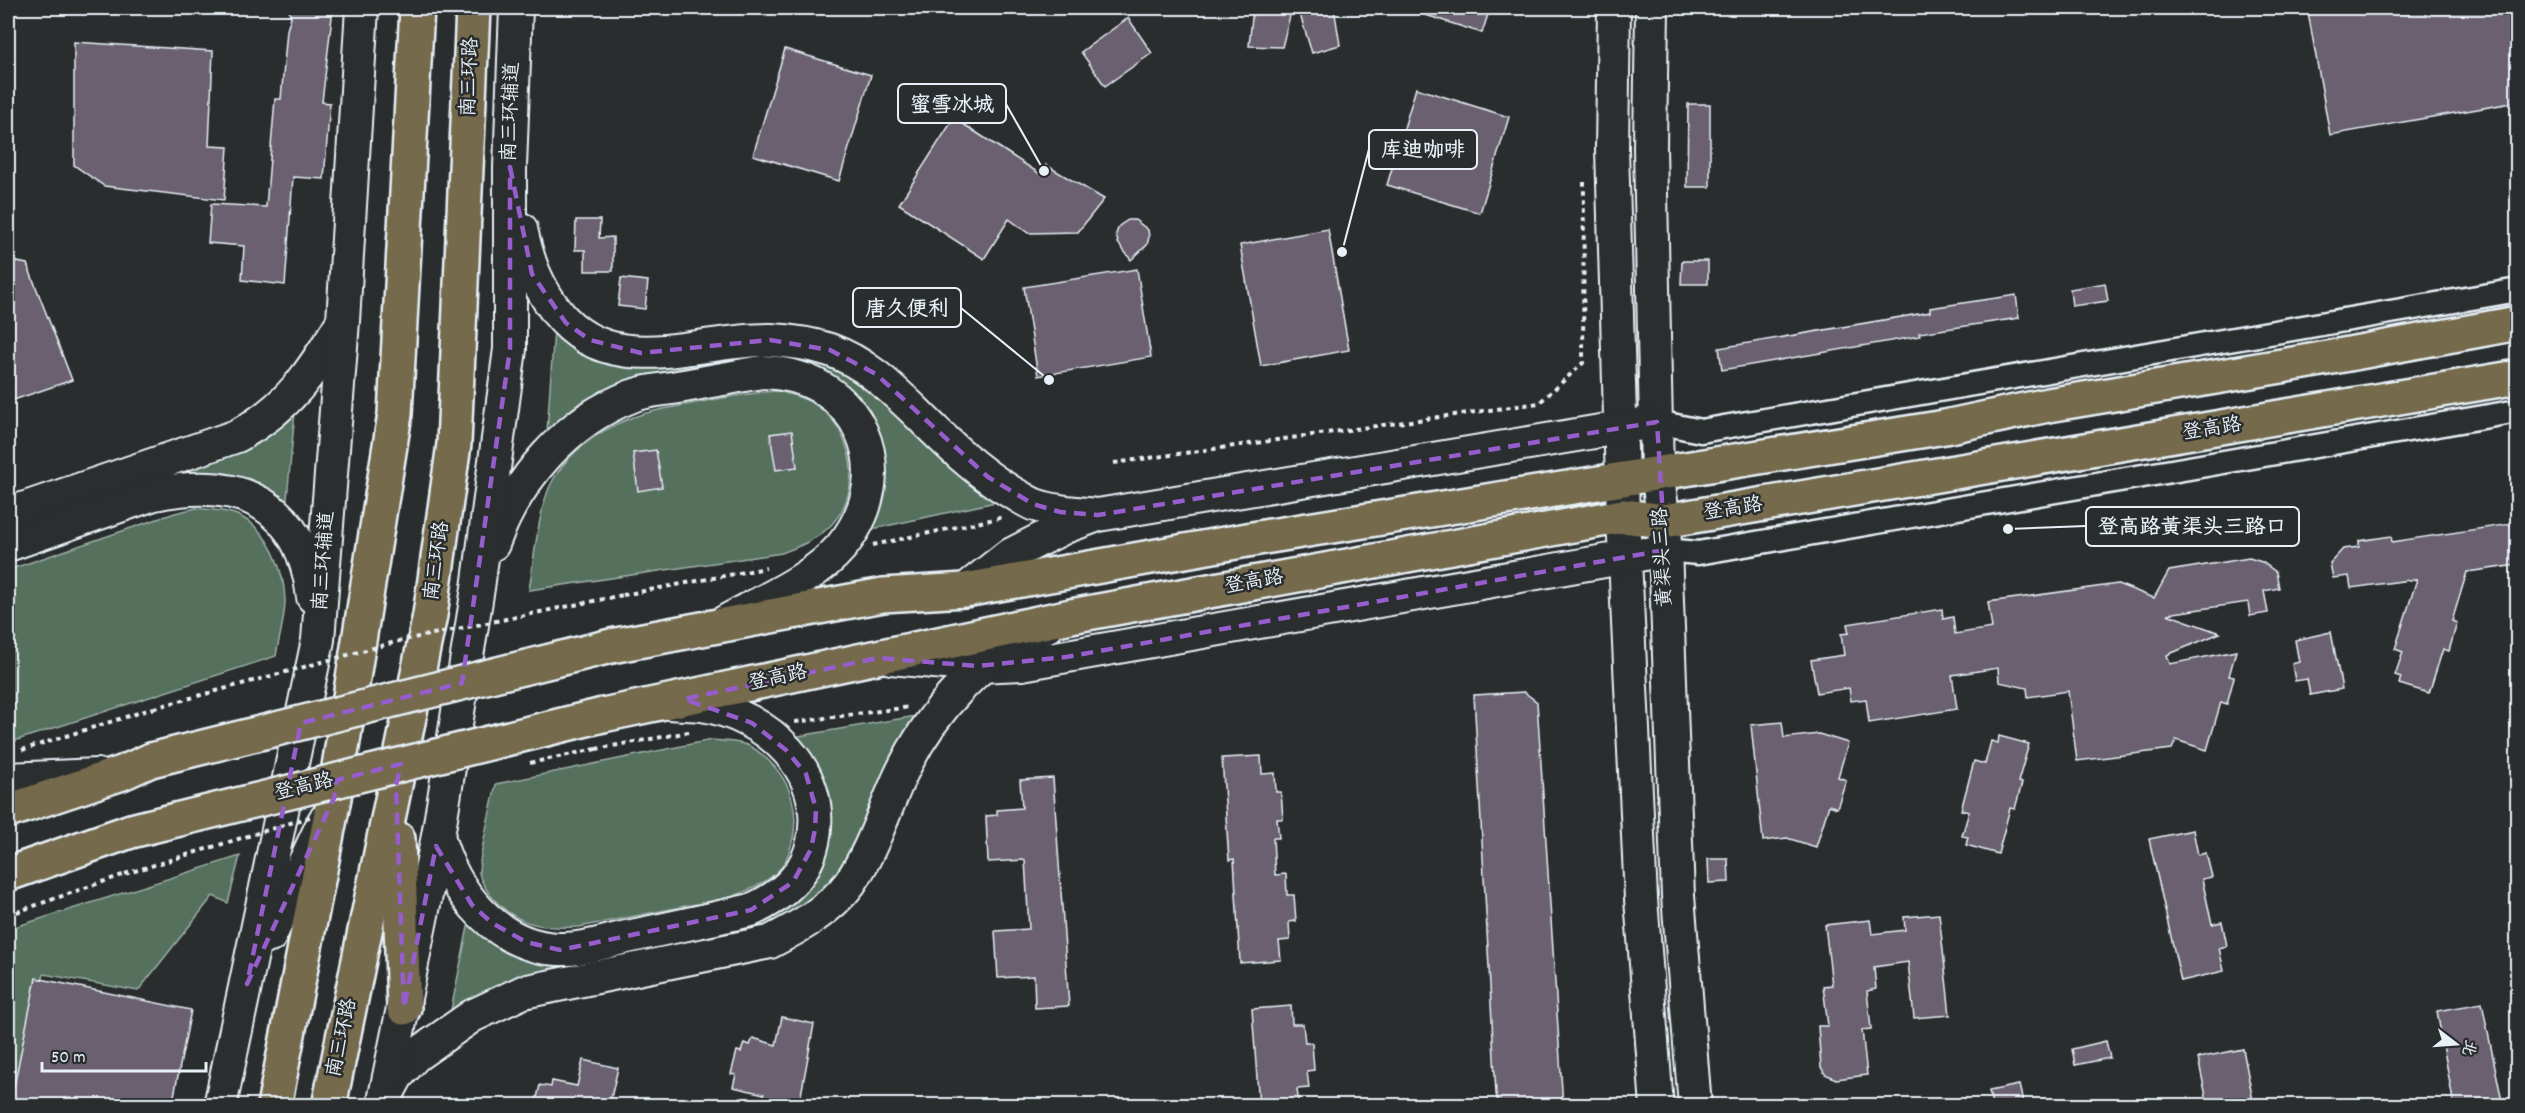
<svg xmlns="http://www.w3.org/2000/svg" width="2525" height="1113" font-family="Dekko,'LXGW WenKai TC',sans-serif">
	<style>
		.green { fill: #556f5d; stroke: #9eb0aa; stroke-width: 1.5 }
		.building { fill: #6a606f; stroke: #e8f1f8; stroke-width: 1.5 }
		.lines { fill: none; stroke-linecap: round; stroke-linejoin: round }
		.street-casing { stroke: #e8f1f8; stroke-width: 27 }
		.secondary-casing { stroke: #e8f1f8; stroke-width: 36 }
		.primary-casing { stroke: #e8f1f8; stroke-width: 38 }
		.highway-casing { stroke: #e8f1f8; stroke-width: 38 }
		.path { stroke: #e8f1f8; stroke-width: 4; stroke-dasharray: 4.5 4.5; stroke-linecap: butt }
		.street { stroke: #2a2d2e; stroke-width: 22 }
		.secondary { stroke: #2a2d2e; stroke-width: 32 }
		.primary { stroke: #756b4b; stroke-width: 33 }
		.highway { stroke: #756b4b; stroke-width: 33 }
		.primary-bridge-casing { stroke: #e8f1f8; stroke-width: 38; stroke-linecap: butt }
		.path-bridge { stroke: #e8f1f8; stroke-width: 4; stroke-dasharray: 4.5 4.5; stroke-linecap: butt }
		.primary-bridge { stroke: #756b4b; stroke-width: 33 }
		.marked { fill: none; stroke: #965dcd; stroke-width: 4.5; stroke-dasharray: 12 8; stroke-linejoin: round }
		.labels { text-anchor: middle; dominant-baseline: central; stroke-width: 5; stroke-linejoin: round; paint-order: stroke }
		.street-label { font-size: 20px; fill: #e8f1f8; stroke: #2a2d2e }
		.leader { fill: none; stroke: #e8f1f8; stroke-width: 2 }
		.callout-dot { fill: #e8f1f8; stroke: #2a2d2e; stroke-width: 2 }
		.callout { fill: #2a2d2e; stroke: #e8f1f8; stroke-width: 2 }
		.callout-label { font-size: 21px; text-anchor: middle; font-weight: bold; fill: #e8f1f8 }
	</style>
	<rect width="100%" height="100%" fill="#2a2d2e"/>
	<filter id="ink" filterUnits="userSpaceOnUse"><feTurbulence type="fractalNoise" baseFrequency=".0167" numOctaves="2"/><feDisplacementMap in="SourceGraphic" scale="12" xChannelSelector="R" yChannelSelector="G"/><feConvolveMatrix kernelMatrix="1 2 1 2 8 2 1 2 1" color-interpolation-filters="sRGB"/></filter>
	<g filter="url(#ink)">
		<g class="green">
			<path d="M554,329L774,350L849,370L1000,501L868,530C872,496 886,443 870,414C859,394 832,372 811,366C755,349 641,371 589,398C572,406 560,419 547,432Z"/>
			<path d="M778,391C794,396 811,399 824,411C857,441 862,499 826,530C813,541 797,547 782,553L529,590C534,560 538,513 550,486C567,450 609,423 646,413C664,408 683,405 701,402C727,397 751,392 778,391Z"/>
			<path d="M295,412L286,509L255,485L8,535Z"/>
			<path d="M196,508C211,510 228,510 241,517C270,531 284,571 285,600C285,618 279,638 276,656L8,743V570L175,513Z"/>
			<path d="M928,714L849,865L813,903L763,930L521,979L471,999L450,1015L469,922L491,943L509,952L769,918L827,795C820,772 809,755 793,737Z"/>
			<path d="M711,740C723,741 735,741 747,745C755,748 763,755 769,761C797,788 802,826 785,862C776,879 749,890 732,897L579,927C541,929 516,925 491,896C486,889 479,879 479,871C481,845 491,810 496,784Z"/>
			<path d="M240,856L228,903L213,896L138,991L44,974L17,1081L8,1087V929Z"/>
		</g>
		<g class="building">
			<path d="M288,8H333L322,102L330,103L324,179L293,177L285,285L242,280L244,246L208,243L211,204L266,207L275,99H281L287,30L291,17Z"/>
			<path d="M1253,8H1292L1282,47L1249,46Z"/>
			<path d="M1298,8H1334L1340,45L1312,53Z"/>
			<path d="M1414,8H1490L1482,33L1413,11Z"/>
			<path d="M2332,8H2517V102L2330,135L2308,12Z"/>
			<path d="M1128,18L1152,53L1105,86L1081,52Z"/>
			<path d="M74,42L213,51L209,146L228,147L224,200L104,186L74,165Z"/>
			<path d="M785,49L871,75L839,181L753,155Z"/>
			<path d="M1416,88L1509,117L1480,213L1387,185Z"/>
			<path d="M1688,104H1710V187H1687Z"/>
			<path d="M954,118L1040,174L1046,165L1104,199L1078,232L1028,233L1009,219L984,259L899,204Z"/>
			<path d="M576,220H600L599,238L613,237V271H585V250H575Z"/>
			<path d="M1128,220H1135L1148,230L1149,237L1147,245L1131,260L1118,243L1116,234L1119,226Z"/>
			<path d="M1328,229L1349,350L1261,366L1240,245Z"/>
			<path d="M8,260L27,264L72,380L8,402Z"/>
			<path d="M1682,261H1708V284H1681Z"/>
			<path d="M1137,269L1151,357L1038,376L1024,287Z"/>
			<path d="M621,278L648,281L645,309L618,306Z"/>
			<path d="M2105,283L2108,301L2072,306L2070,289Z"/>
			<path d="M2016,295L2019,318L1919,333L1920,336L1722,370L1719,348L1930,312V308Z"/>
			<path d="M792,431L797,467L776,470L770,434Z"/>
			<path d="M656,450L662,487L638,491L633,453Z"/>
			<path d="M2517,523V565L2467,572L2452,621L2457,623L2449,651L2443,649L2429,693L2399,684L2401,677L2395,675L2403,652L2395,649L2417,579L2351,588L2349,576L2333,578L2330,563L2343,549L2359,547V541L2391,536L2392,542Z"/>
			<path d="M2249,558L2262,562L2276,572L2279,588L2264,591L2268,613L2250,616L2248,602L2167,614L2220,633L2167,655L2170,664L2236,651L2229,676L2234,677L2227,704L2221,702L2207,750L2176,740L2172,749L2077,761L2068,691L2028,697L2027,688L1999,682L1998,668L1952,675L1957,709L1869,723L1866,699L1851,701L1849,688L1817,693L1811,660L1844,655L1841,634L1849,633L1847,624L1942,609L1943,619L1953,617L1955,634L1992,628L1988,602L2118,584L2154,598L2169,571Z"/>
			<path d="M2331,632L2342,689L2310,695L2307,679L2295,681L2292,664L2299,662L2295,640Z"/>
			<path d="M1524,692L1537,702L1563,1106H1499L1496,1094L1474,695Z"/>
			<path d="M1782,722L1784,738L1819,734L1848,743L1838,777L1846,780L1837,808L1829,805L1816,847L1787,838L1763,841L1751,725Z"/>
			<path d="M1999,736L2029,744L2018,782L2022,783L2015,809L2010,808L1998,854L1966,845L1968,837L1962,836L1969,812L1961,810L1974,761L1985,764L1991,741L1998,743Z"/>
			<path d="M1261,756L1262,774L1275,773L1276,792H1281L1283,819H1277L1279,838H1273L1275,875L1286,874L1287,895H1294L1296,921L1289,922L1290,940L1279,941L1281,960L1240,963L1234,859L1229,860L1222,758Z"/>
			<path d="M1053,778L1069,1006L1035,1008L1034,976L998,978L995,931L1029,929L1025,860L988,862L986,816L997,815V810L1022,808L1020,780Z"/>
			<path d="M2193,830L2198,855L2206,853L2212,877L2202,879L2212,924L2222,922L2227,946L2219,948L2224,971L2181,981L2149,839Z"/>
			<path d="M1708,859H1728L1729,882L1709,883Z"/>
			<path d="M1939,914L1950,1015L1914,1018L1908,962L1874,967L1876,989L1867,991L1871,1029L1862,1030L1867,1075L1836,1079L1825,1074L1821,1067L1818,1026H1828L1823,986L1832,985L1825,925L1870,920L1872,934L1905,930L1904,917Z"/>
			<path d="M36,978L191,1010L172,1106H10Z"/>
			<path d="M2482,1003L2503,1106H2454L2437,1011Z"/>
			<path d="M1291,1006L1292,1024H1303L1305,1043H1312L1314,1070L1307,1071L1309,1088L1297,1089L1299,1106H1259L1252,1009Z"/>
			<path d="M782,1017L814,1024L799,1106H761L764,1094L733,1087L736,1075L731,1074L737,1051L741,1052L744,1043L750,1045L753,1038L776,1045Z"/>
			<path d="M2106,1041L2110,1058L2075,1065L2072,1049Z"/>
			<path d="M2243,1049L2254,1106H2208L2198,1058Z"/>
			<path d="M583,1060L618,1068L609,1106H535L540,1085L551,1087L552,1081L577,1086Z"/>
			<path d="M2019,1085L2024,1106H1992L1989,1091Z"/>
		</g>
		<g class="lines">
			<defs>
				<g id="street">
					<path d="M1657,422L1701,431L2518,290"/>
					<path d="M1665,550L1698,553L2518,411"/>
				</g>
				<g id="secondary">
					<path d="M1614,8L1612,149L1623,516L1641,899L1657,1106"/>
					<path d="M1652,8L1650,148L1657,473L1664,521L1678,896L1695,1106"/>
					<path d="M521,229C528,262 537,286 557,312C612,382 698,338 771,340C791,341 811,344 830,350C864,362 889,386 914,410C945,441 974,470 1011,492C1019,496 1027,502 1035,505C1055,512 1076,513 1098,515"/>
					<path d="M8,514L237,436C290,407 310,374 341,324"/>
					<path d="M493,544C517,479 566,421 632,396C644,391 659,390 672,388C702,383 732,377 762,372C860,374 903,472 841,547C813,580 761,601 723,623"/>
					<path d="M8,545L154,494C241,476 302,504 313,597"/>
					<path d="M965,590L1008,556L1065,527L1098,515L1642,424"/>
					<path d="M891,658L978,666L1022,664L1644,554"/>
					<path d="M8,779L97,775"/>
					<path d="M438,836C453,892 497,947 559,949C580,950 602,943 622,938C665,929 708,920 751,910C781,897 806,875 813,842C828,771 768,716 702,705C692,704 680,704 670,703"/>
					<path d="M270,936L324,821"/>
					<path d="M390,1089L397,1076L415,1056L472,1016L523,992L770,942C799,927 830,910 850,883C872,851 884,811 900,776C930,712 981,654 1047,626"/>
					<path d="M220,1106L318,640L343,321L362,8"/>
					<path d="M383,1106L438,836L478,588L510,349V167L516,8"/>
				</g>
				<g id="primary">
					<path d="M611,646L883,595L965,590L1264,537L1945,427L2048,405L2305,362L2518,323"/>
					<path d="M603,715L1071,616L1623,516L1664,521L2518,377"/>
					<path d="M8,811L122,773L151,760"/>
					<path d="M8,874L131,831"/>
				</g>
				<g id="highway">
					<path d="M398,839L404,1008"/>
					<path d="M274,1106L334,798L395,414L417,8"/>
					<path d="M329,1106L430,615L454,444L473,8"/>
				</g>
			</defs>
			<use href="#street" class="street-casing"/>
			<use href="#secondary" class="secondary-casing"/>
			<use href="#primary" class="primary-casing"/>
			<use href="#highway" class="highway-casing"/>
			<g class="path">
				<path d="M1114,463L1539,403L1583,363L1584,182"/>
				<path d="M873,545L1004,517"/>
				<path d="M623,595L766,568"/>
				<path d="M795,722L910,707"/>
				<path d="M596,749L689,732"/>
				<path d="M22,750L154,708"/>
				<path d="M8,915L125,874"/>
			</g>
			<use href="#street" class="street"/>
			<use href="#secondary" class="secondary"/>
			<use href="#primary" class="primary"/>
			<use href="#highway" class="highway"/>
			<defs>
				<g id="primary-bridge">
					<path d="M151,760L611,646"/>
					<path d="M131,831L603,715"/>
				</g>
			</defs>
			<use href="#primary-bridge" class="primary-bridge-casing"/>
			<g class="path-bridge">
				<path d="M154,708L399,641L623,595"/>
				<path d="M530,763L596,749"/>
				<path d="M125,874L313,816"/>
			</g>
			<use href="#primary-bridge" class="primary-bridge"/>
		</g>
	</g>
	<path class="marked" d="M510,167L532,274L566,323L590,340L641,353L770,340L830,350L876,374L988,477L1033,504L1060,512L1098,515L1657,422L1665,550L1066,657L978,666L878,658L684,699L752,723L786,750L806,774L816,809L815,829L811,849L793,882L751,910L560,950L526,942L492,923L472,905L436,846L404,1008L396,785L401,764L337,780L334,798L247,984L301,723L462,683L510,349Z"/>
	<g class="labels">
		<g class="street-label">
			<text transform="translate(471 77) rotate(-88)">南三环路</text>
			<text transform="translate(512 112) rotate(-88)">南三环辅道</text>
			<text transform="translate(2212 430) rotate(-9)">登高路</text>
			<text transform="translate(1733 510) rotate(-9)">登高路</text>
			<text transform="translate(1664 557) rotate(-93)">黄渠头三路</text>
			<text transform="translate(325 561) rotate(-86)">南三环辅道</text>
			<text transform="translate(438 561) rotate(-82)">南三环路</text>
			<text transform="translate(1254 583) rotate(-10)">登高路</text>
			<text transform="translate(778 679) rotate(-12)">登高路</text>
			<text transform="translate(304 788) rotate(-14)">登高路</text>
			<text transform="translate(343 1038) rotate(-78)">南三环路</text>
		</g>
	</g>
	<path class="leader" d="M1044 171L1006 104M1342 252L1369 149M1049 380L961 308M2008 529L2086 526"/>
	<g class="callout-dot">
		<circle cx="1044" cy="171" r="6"/>
		<circle cx="1342" cy="252" r="6"/>
		<circle cx="1049" cy="380" r="6"/>
		<circle cx="2008" cy="529" r="6"/>
	</g>
	<g class="callout">
		<rect x="898" y="84" width="108" height="39" rx="6"/>
		<rect x="1369" y="130" width="108" height="39" rx="6"/>
		<rect x="853" y="288" width="108" height="39" rx="6"/>
		<rect x="2086" y="507" width="213" height="39" rx="6"/>
	</g>
	<g class="callout-label">
		<text x="952" y="111">蜜雪冰城</text>
		<text x="1423" y="156">库迪咖啡</text>
		<text x="907" y="315">唐久便利</text>
		<text x="2192" y="533">登高路黄渠头三路口</text>
	</g>
	<rect width="2525" height="1113" fill="none" stroke="#2a2d2e" stroke-width="30"/>
	<rect x="15" y="15" width="2495" height="1083" fill="none" stroke="#e8f1f8" stroke-width="2" filter="url(#ink)"/>
	<g transform="translate(2456 1044) rotate(107)" stroke="#2a2d2e" stroke-width="4.5" paint-order="stroke">
	<path d="M0-4.5L10 22L0 15L-10 22Z" fill="#e8f1f8"/>
	<text y="-9" font-size="16" font-weight="bold" text-anchor="middle" fill="#e8f1f8">北</text>
	</g>
	<path d="M42 1062v9h164v-9" fill="none" stroke="#e8f1f8" stroke-width="3"/>
	<text x="51" y="1062" font-size="18" fill="#e8f1f8" stroke="#2a2d2e" stroke-width="4.5" paint-order="stroke">50 m</text>
</svg>
